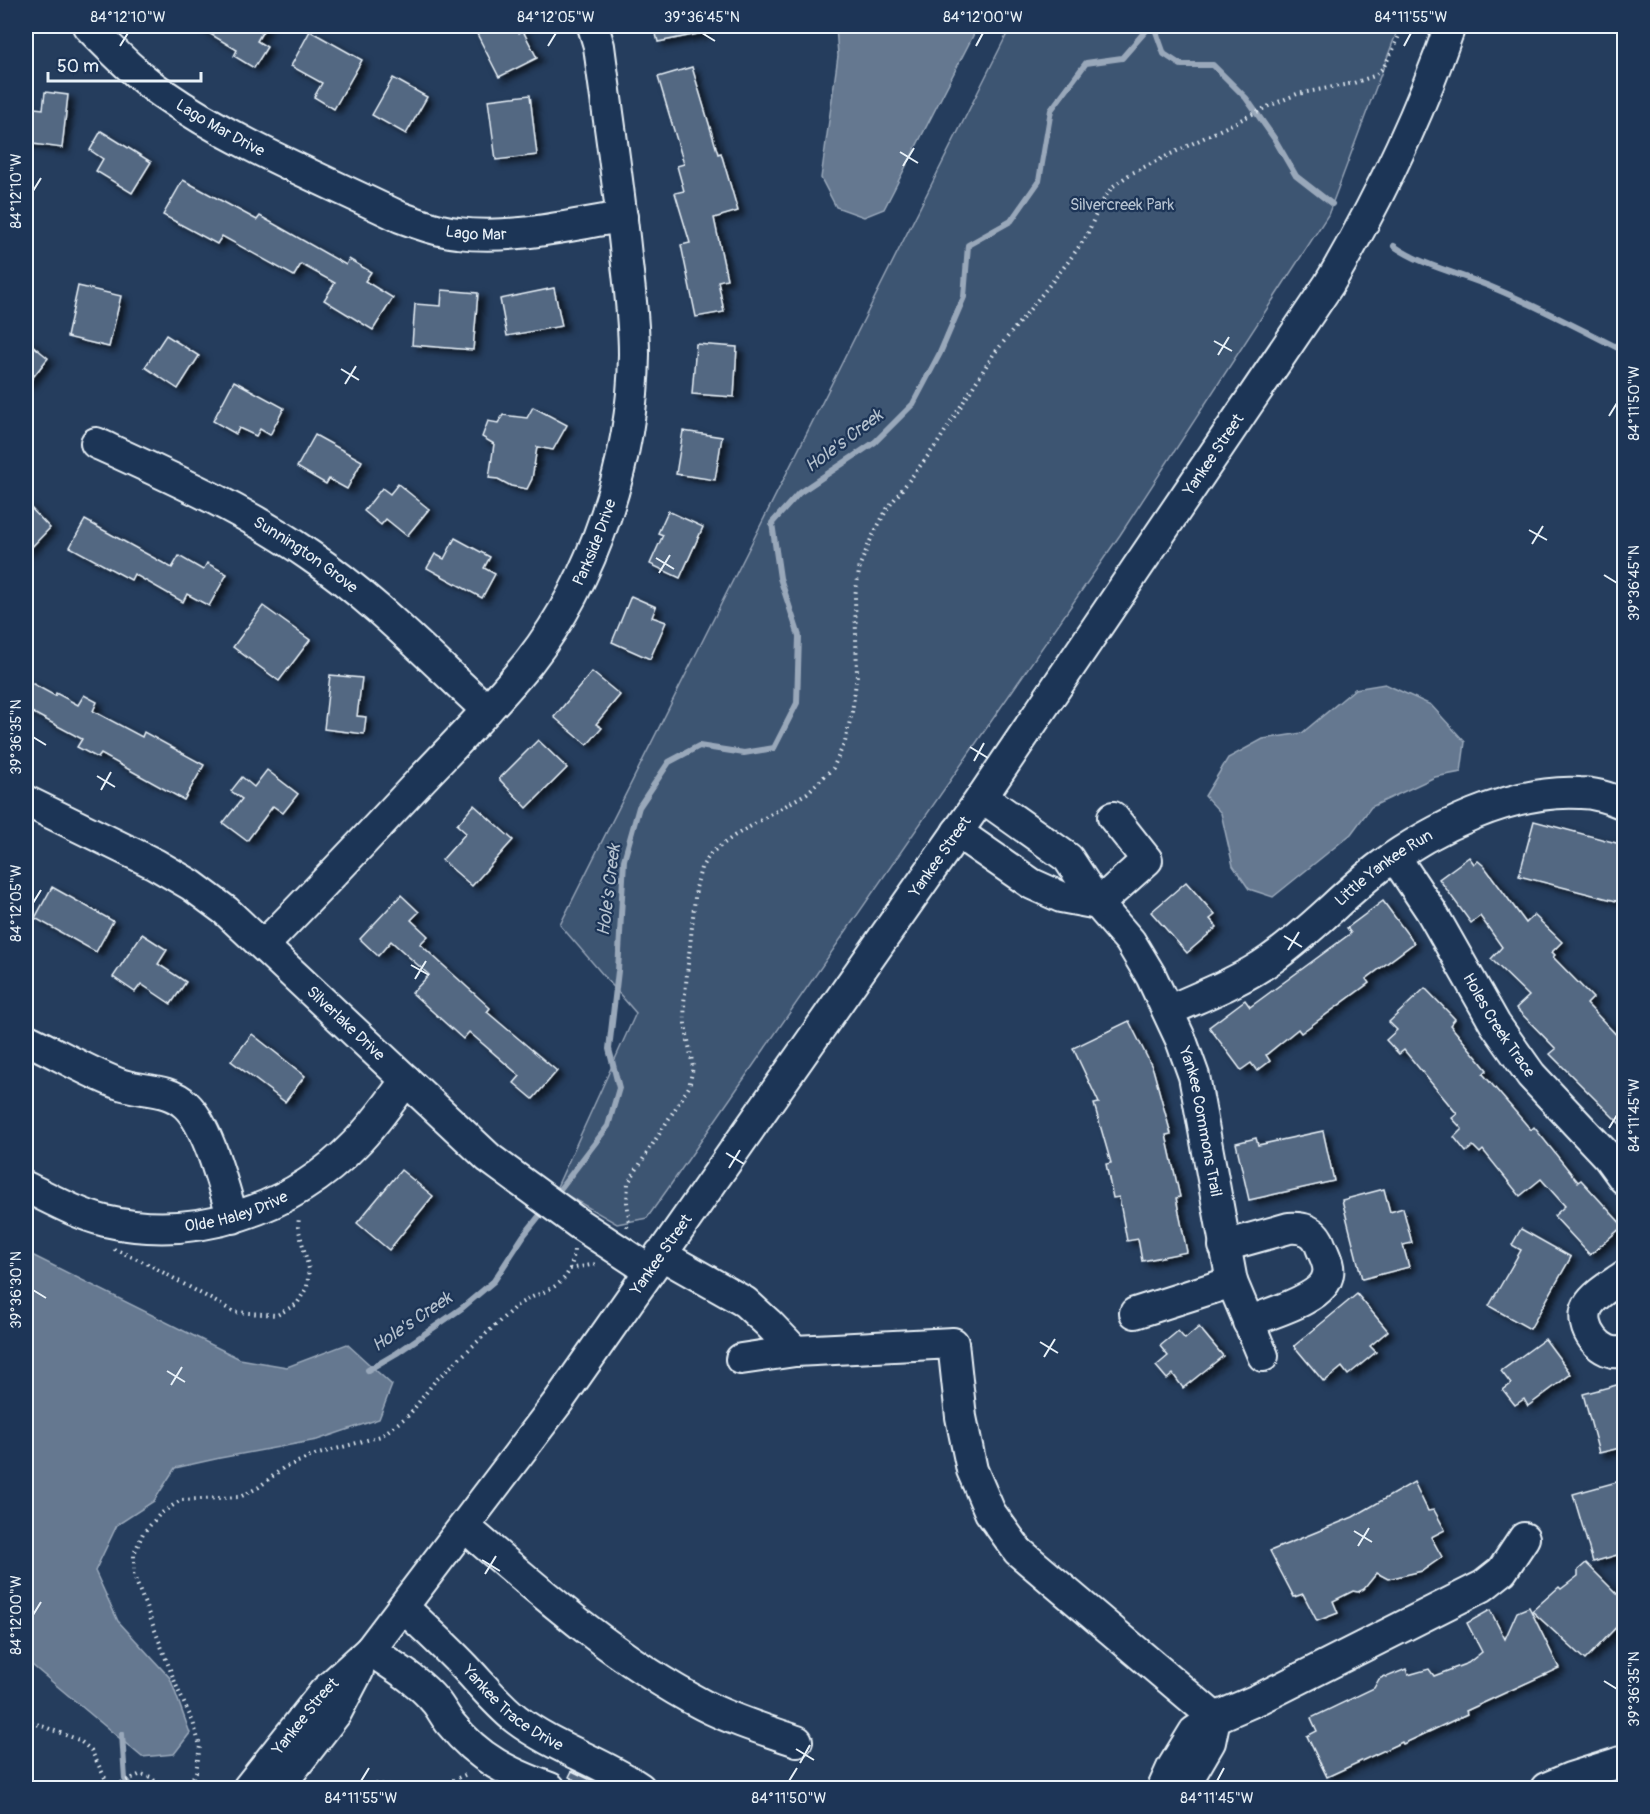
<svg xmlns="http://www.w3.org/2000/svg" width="1650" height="1814" font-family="Pangolin,sans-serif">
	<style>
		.green { fill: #3e5472; stroke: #93a2b5; stroke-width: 1.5 }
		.water { fill: #657890; stroke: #99a8ba; stroke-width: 1.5 }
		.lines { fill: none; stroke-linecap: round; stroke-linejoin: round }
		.stream { stroke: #99a8ba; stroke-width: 6 }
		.building { fill: #536782; stroke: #e8f1f8; stroke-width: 1.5; filter: url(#shadow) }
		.minor-casing { stroke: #e8f1f8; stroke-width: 34 }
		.path { stroke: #e8f1f8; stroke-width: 4; stroke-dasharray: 1.5 4.5; stroke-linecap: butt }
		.minor { stroke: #1d3557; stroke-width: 30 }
		.ticks { fill: none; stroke: #e8f1f8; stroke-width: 2 }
		.labels { text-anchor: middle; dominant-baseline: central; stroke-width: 4.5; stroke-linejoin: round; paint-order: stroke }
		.street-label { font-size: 16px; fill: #e8f1f8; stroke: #1d3557 }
		.park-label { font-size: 16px; fill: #b5c2d0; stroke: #1d3557 }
		.water-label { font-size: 18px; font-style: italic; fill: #b4c1ce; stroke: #1d3557 }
		.neatline { fill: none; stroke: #e8f1f8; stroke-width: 2 }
		.ticks-label { font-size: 15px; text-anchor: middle; fill: #e8f1f8 }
	</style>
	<defs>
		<filter id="shadow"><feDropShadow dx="6" dy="4" stdDeviation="3" flood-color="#0009"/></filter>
	</defs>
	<rect width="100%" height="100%" fill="#253d5d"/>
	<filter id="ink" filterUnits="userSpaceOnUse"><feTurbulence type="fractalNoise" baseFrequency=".0167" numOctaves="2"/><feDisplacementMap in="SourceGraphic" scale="12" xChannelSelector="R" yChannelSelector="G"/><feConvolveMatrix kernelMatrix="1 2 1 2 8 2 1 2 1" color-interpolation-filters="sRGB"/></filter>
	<g filter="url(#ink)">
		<path class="green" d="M1011,26H1399L1328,215L1120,535L667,1190L647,1218L617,1224L556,1189L636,1013L560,925Z"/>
		<g class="water">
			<path d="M836,26H978L884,209L864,217L836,207L821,178L838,56Z"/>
			<path d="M1385,684L1431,705L1465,742L1461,772L1435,777L1371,807L1351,834L1273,897L1249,889L1233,866L1221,813L1205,796L1228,758L1263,739L1302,733L1355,689Z"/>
			<path d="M26,1252L240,1359L287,1367L347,1344L392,1385L379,1419L317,1440L220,1458L175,1468L154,1501L117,1525L95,1571L118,1621L170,1678L190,1733L174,1754L142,1757L32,1665L26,1656Z"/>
		</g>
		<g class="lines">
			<g class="stream">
				<path d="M1154,26L1164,54L1181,65H1213L1246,98L1274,138L1296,176L1332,204"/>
				<path d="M1394,246C1424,267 1462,274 1496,289C1539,307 1582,330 1624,351"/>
				<path d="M554,1197L608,1126L619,1088L609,1049L618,971L624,860L639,807L669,762L699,746L744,753L774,748L797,703L799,636L780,578L772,523L799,493L875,442L913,404L940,353L964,297L968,245L1011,221L1039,181L1051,110L1086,63L1122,58L1150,26"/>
				<path d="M368,1370L397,1353L462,1308L494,1281L524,1235L544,1210"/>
				<path d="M122,1734L125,1779L131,1788"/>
			</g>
		</g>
		<g class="building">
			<path d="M197,26H266L257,41L267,47L254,68L234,56L237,50Z"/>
			<path d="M473,26H516L519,33L523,31L537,58L499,77Z"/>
			<path d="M654,26H702L703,33L658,42Z"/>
			<path d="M310,31L362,60L334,109L314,97L322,83L291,66Z"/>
			<path d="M692,67L718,154L721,153L738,211L714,218L727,279L718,281L724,312L696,317L681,245L690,243L675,193L684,191L677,166L684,164L658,77Z"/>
			<path d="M393,78L427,97L406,134L372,115Z"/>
			<path d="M45,92L68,95L62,148L26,143V107L43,109Z"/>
			<path d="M530,95L537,155L496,160L488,100Z"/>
			<path d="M101,131L151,162L132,193L96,171L103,159L90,150Z"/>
			<path d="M183,180L257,220L260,216L346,265L349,259L371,272L365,281L393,298L373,330L324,300L335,283L301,264L294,276L222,236L217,244L163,215Z"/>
			<path d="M78,286L121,296L109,347L67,337Z"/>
			<path d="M554,288L562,326L507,336L500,299Z"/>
			<path d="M442,290L478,293L473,350L412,345L415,304L441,306Z"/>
			<path d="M166,335L199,356L178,389L145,367Z"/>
			<path d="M26,340L48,358L26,386Z"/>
			<path d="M696,344L737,347L734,397L692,394Z"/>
			<path d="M234,381L284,408L270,435L260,429L256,436L239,428L236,434L213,421Z"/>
			<path d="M533,407L567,425L553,450L537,447L532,479L527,489L511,486L498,479L489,478L494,444L482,437L488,421L498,423L503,415L527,418Z"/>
			<path d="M683,431L722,437L715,480L676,474Z"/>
			<path d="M315,435L362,461L347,489L329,479L326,484L297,467Z"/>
			<path d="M398,484L429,509L407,536L386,519L381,525L364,511L382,488L390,494Z"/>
			<path d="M26,503L50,528L26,553Z"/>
			<path d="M668,511L703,527L680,578L650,564L663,535L658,533Z"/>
			<path d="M85,520L172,568L179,556L203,570L207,563L227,574L209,606L187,594L183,602L134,574L131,580L70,547Z"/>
			<path d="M455,538L490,557L484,568L495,574L482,598L427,568L435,554L444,559Z"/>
			<path d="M631,596L656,607L652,617L666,622L650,659L612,642Z"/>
			<path d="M263,606L310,640L279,681L233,647Z"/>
			<path d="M592,672L620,695L596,724L602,728L587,745L554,717Z"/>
			<path d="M330,675L362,678L357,716L366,717L364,734L324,729Z"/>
			<path d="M26,680L55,696L56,693L78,705L84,695L97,702L93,711L142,737L144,732L204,765L184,800L101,754L98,758L77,747L82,739L26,709Z"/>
			<path d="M538,740L567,768L527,808L499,779Z"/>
			<path d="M267,770L298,794L283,813L273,806L247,841L223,823L242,799L231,791L242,777L254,787Z"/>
			<path d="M474,805L513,840L472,886L442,860L466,833L457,825Z"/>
			<path d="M1534,821L1624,845V903L1519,876Z"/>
			<path d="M1469,857L1474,864L1478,861L1484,866L1526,923L1534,915L1562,942L1552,952L1555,955L1553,957L1593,998L1587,1004L1624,1043V1128L1550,1054L1556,1049L1516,1008L1529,996L1491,959L1502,947L1480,916L1471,923L1439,879Z"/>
			<path d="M1186,882L1215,915L1210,919L1217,927L1187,953L1151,912Z"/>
			<path d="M52,887L113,921L96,952L35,918Z"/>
			<path d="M401,895L419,912L411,920L428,936L420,944L490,1008L487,1012L557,1071L533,1099L514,1083L520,1076L469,1032L463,1039L412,993L429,975L391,941L378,956L360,939Z"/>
			<path d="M1383,901L1414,943L1366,979L1369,983L1301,1033L1298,1029L1266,1055L1270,1061L1257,1071L1251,1063L1241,1070L1209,1027L1245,1000L1250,1007L1351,933L1347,928Z"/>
			<path d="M142,934L167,950L158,964L186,982L171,1004L141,984L135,992L113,977Z"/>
			<path d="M1425,988L1455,1019L1450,1025L1487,1070L1483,1074L1531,1130L1534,1127L1578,1182L1581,1180L1623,1226L1590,1255L1554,1216L1565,1206L1541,1179L1520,1196L1483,1150L1480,1153L1473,1146L1466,1152L1454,1137L1462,1129L1452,1118L1457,1114L1404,1050L1399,1054L1386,1040L1397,1030L1389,1022Z"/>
			<path d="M1129,1021L1153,1069L1171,1134L1166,1135L1180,1197L1176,1198L1187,1252L1142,1261L1138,1239L1127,1241L1119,1197L1113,1198L1106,1164L1111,1163L1094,1104L1099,1103L1073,1048Z"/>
			<path d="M252,1034L305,1076L285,1102L231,1061Z"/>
			<path d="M1323,1131L1334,1181L1249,1200L1236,1143L1256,1138L1258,1145Z"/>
			<path d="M401,1170L433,1196L389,1250L357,1223Z"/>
			<path d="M1384,1189L1390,1212L1403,1208L1412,1243L1403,1245L1409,1267L1362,1279L1342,1200Z"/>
			<path d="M1521,1229L1571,1257L1530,1329L1489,1306L1521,1250L1512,1245Z"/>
			<path d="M1357,1294L1388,1331L1370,1346L1376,1352L1348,1375L1342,1367L1324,1382L1294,1346Z"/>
			<path d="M1199,1327L1223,1356L1183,1388L1173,1374L1167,1379L1156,1366L1168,1356L1160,1346L1178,1331L1185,1339Z"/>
			<path d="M1545,1339L1571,1374L1528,1406L1524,1399L1515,1405L1503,1390L1511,1384L1501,1371Z"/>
			<path d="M1624,1383V1447L1599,1453L1583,1394Z"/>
			<path d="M1624,1480V1553L1593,1562L1573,1494Z"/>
			<path d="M1414,1482L1428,1511L1434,1510L1445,1530L1431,1537L1442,1557L1422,1571L1388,1579L1377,1573L1364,1589L1358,1592L1353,1591L1333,1601L1338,1613L1317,1621L1303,1594L1294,1597L1270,1551L1353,1517Z"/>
			<path d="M1586,1563L1624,1601V1619L1585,1660L1532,1611L1559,1587L1561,1589L1578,1576V1570Z"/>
			<path d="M1529,1607L1559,1668L1466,1711L1467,1714L1403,1744L1402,1742L1327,1777L1307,1736L1317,1731L1311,1718L1374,1688L1379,1679L1385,1676L1387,1677L1406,1669L1408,1675L1429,1669L1434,1676L1468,1663L1482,1652L1467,1623L1490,1610L1505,1639L1517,1612Z"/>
			<path d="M572,1771L597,1783L594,1788H590L569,1777Z"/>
		</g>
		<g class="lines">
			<defs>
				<g id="minor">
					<path id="s1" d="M88,26C111,49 135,74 162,93C235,144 320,178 400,217C419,224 438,231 458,233C512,240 569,225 622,217"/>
					<path id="s2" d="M96,443C168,476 243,509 309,555C374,599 429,657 487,710"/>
					<path id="s3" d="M982,797L1068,858L1098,904L1130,941L1151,976L1181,1040L1194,1076L1232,1282L1263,1356"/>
					<path id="s4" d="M26,801L155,864L191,885L226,911L489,1158L579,1224L649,1270"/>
					<path d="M957,832L1032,884L1061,897L1098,904"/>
					<path id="s5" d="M1395,857L1431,911L1495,1024L1531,1075L1608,1157L1624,1179"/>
					<path d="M1098,904L1147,860L1113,817"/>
					<path id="s6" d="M264,945C317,891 369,836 421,780C457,742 495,704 529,662C594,579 633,460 634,354C634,321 630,289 626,256C619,186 608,116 599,46L593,26"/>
					<path id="s7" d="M1168,1011C1203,995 1239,982 1270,960C1309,933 1341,897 1378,868C1432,828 1512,789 1580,793C1596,793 1610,798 1624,804"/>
					<path d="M26,1039C56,1053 86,1071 117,1083C140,1092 167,1087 186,1105C209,1127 223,1187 233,1218"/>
					<path id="s8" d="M26,1187C51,1199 77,1214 105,1221C196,1242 291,1210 355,1144C375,1124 390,1102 406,1080"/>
					<path d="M1224,1246L1289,1228C1304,1227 1316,1231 1321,1247C1324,1255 1330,1265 1328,1274C1325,1299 1269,1313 1248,1322"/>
					<path d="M660,1254L745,1302L768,1323L795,1351"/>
					<path d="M1624,1276C1613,1284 1595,1294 1588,1306C1577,1327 1602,1359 1624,1351"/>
					<path d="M1135,1313L1232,1282"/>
					<path d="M741,1359L795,1351L953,1343L961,1417L972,1470L990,1512L1018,1551L1215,1718L1259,1699L1483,1586L1502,1571L1524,1538"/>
					<path d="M465,1527C539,1591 615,1659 703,1705C732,1720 765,1730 797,1741"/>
					<path id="s9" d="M403,1607C424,1627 445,1646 465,1667C482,1685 497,1704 516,1719C554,1748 601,1761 640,1788"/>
					<path d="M370,1650C391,1665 418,1680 435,1701C441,1708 445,1717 451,1724C479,1759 509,1773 550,1788"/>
					<path id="s10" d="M248,1788L324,1692L370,1650L558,1402L982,797L1329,284C1378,201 1419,116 1450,26"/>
					<path d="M278,1788L336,1713L358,1671"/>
					<path d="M1163,1788L1172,1768L1194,1732L1215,1718L1210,1742L1183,1788"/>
					<path d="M1546,1788L1570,1778L1624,1761"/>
				</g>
			</defs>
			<use href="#minor" class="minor-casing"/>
			<g class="path">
				<path d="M627,1227L629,1218L627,1202L628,1183L689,1087L693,1067L685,1024L684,1003L696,888L701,868L711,853L734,836L807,793L833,768L845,742L852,712L857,675L855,596L860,565L871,539L887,509L937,444L993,355L1068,262L1086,237L1100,205L1112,187L1130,174L1269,106L1297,94L1354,83L1374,76L1383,68L1393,50L1403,26"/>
				<path d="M114,1249L148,1264L234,1312L277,1315L297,1304L307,1287L309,1269L298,1227L299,1217"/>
				<path d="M570,1269L596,1264"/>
				<path d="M26,1720L79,1740L91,1750L110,1788"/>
				<path d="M110,1788L141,1774L151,1777L161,1788"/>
				<path d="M187,1788L196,1772L200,1746L193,1722L178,1690L134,1576V1554L143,1533L160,1514L181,1500L240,1497L259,1487L283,1468L315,1455L381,1436L409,1415L435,1381L516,1306C543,1288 571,1291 574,1250"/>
				<path d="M340,1788C369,1778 400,1790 429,1786C444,1785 456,1779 469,1773"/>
			</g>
			<use href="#minor" class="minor"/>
		</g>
	</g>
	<path class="ticks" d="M702,33L715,41M120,46L128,33M548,46L556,33M976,46L983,33M1404,46L1411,33M900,152L918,163M903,166L914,148M33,191L41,178M1214,341L1232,351M1218,355L1229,337M341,369L359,380M345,384L356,366M1609,416L1617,403M1529,530L1547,540M1532,544L1543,526M656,558L674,569M659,573L670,555M1604,575L1617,583M33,737L46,745M970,747L988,758M974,761L984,743M97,776L115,787M101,790L111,772M33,903L41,890M1284,936L1302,947M1288,950L1299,932M411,965L429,975M415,979L426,961M1609,1128L1617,1115M726,1153L744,1164M729,1168L740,1150M33,1290L46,1298M1040,1342L1058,1353M1044,1357L1055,1339M167,1371L185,1382M171,1385L182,1367M1354,1531L1372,1542M1358,1546L1369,1528M482,1560L500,1571M485,1574L496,1556M33,1615L41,1602M1604,1681L1617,1689M796,1749L814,1760M800,1763L810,1745M361,1781L369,1768M789,1781L797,1768M1217,1781L1224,1768"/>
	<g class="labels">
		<g class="street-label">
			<text stroke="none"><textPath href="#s1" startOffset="168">Lago Mar Drive</textPath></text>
			<text stroke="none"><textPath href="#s1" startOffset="447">Lago Mar</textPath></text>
			<text stroke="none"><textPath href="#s10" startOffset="1648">Yankee Street</textPath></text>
			<text stroke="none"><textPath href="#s6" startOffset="525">Parkside Drive</textPath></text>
			<text stroke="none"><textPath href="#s2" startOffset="238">Sunnington Grove</textPath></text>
			<text stroke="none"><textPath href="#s10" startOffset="1162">Yankee Street</textPath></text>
			<text stroke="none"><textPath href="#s7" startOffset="261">Little Yankee Run</textPath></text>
			<text stroke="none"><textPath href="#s4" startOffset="393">Silverlake Drive</textPath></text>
			<text stroke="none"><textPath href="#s5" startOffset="198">Holes Creek Trace</textPath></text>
			<text stroke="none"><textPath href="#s3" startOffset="405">Yankee Commons Trail</textPath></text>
			<text stroke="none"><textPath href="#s8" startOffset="220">Olde Haley Drive</textPath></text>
			<text stroke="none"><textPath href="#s10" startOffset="676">Yankee Street</textPath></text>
			<text stroke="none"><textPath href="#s9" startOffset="150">Yankee Trace Drive</textPath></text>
			<text stroke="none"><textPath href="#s10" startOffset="92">Yankee Street</textPath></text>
		</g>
		<g class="park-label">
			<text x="1122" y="205">Silvercreek Park</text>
		</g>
		<g class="water-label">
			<text transform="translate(844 441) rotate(-37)">Hole's Creek</text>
			<text transform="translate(609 890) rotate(-83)">Hole's Creek</text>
			<text transform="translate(412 1322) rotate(-34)">Hole's Creek</text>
		</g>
	</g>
	<rect width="1650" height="1814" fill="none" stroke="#1d3557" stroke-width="66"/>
	<path d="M48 72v9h153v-9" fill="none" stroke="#e8f1f8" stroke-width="3"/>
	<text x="57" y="72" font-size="18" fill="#e8f1f8" stroke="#1d3557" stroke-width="4.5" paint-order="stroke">50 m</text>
	<rect x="33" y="33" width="1584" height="1748" class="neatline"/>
	<g class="ticks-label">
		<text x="128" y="22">84°12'10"W</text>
		<text x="556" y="22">84°12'05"W</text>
		<text x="702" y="22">39°36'45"N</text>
		<text x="983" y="22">84°12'00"W</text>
		<text x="1411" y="22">84°11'55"W</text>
		<text transform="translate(16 191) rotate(-90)" y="5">84°12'10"W</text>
		<text transform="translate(1634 403) rotate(-90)" y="5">84°11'50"W</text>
		<text transform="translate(1634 583) rotate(-90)" y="5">39°36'45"N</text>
		<text transform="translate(16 737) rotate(-90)" y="5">39°36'35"N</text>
		<text transform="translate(16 903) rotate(-90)" y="5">84°12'05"W</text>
		<text transform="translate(1634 1115) rotate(-90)" y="5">84°11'45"W</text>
		<text transform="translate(16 1290) rotate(-90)" y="5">39°36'30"N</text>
		<text transform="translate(16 1615) rotate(-90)" y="5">84°12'00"W</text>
		<text transform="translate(1634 1689) rotate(-90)" y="5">39°36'35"N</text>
		<text x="361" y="1803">84°11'55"W</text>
		<text x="789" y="1803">84°11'50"W</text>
		<text x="1217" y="1803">84°11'45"W</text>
	</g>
</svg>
